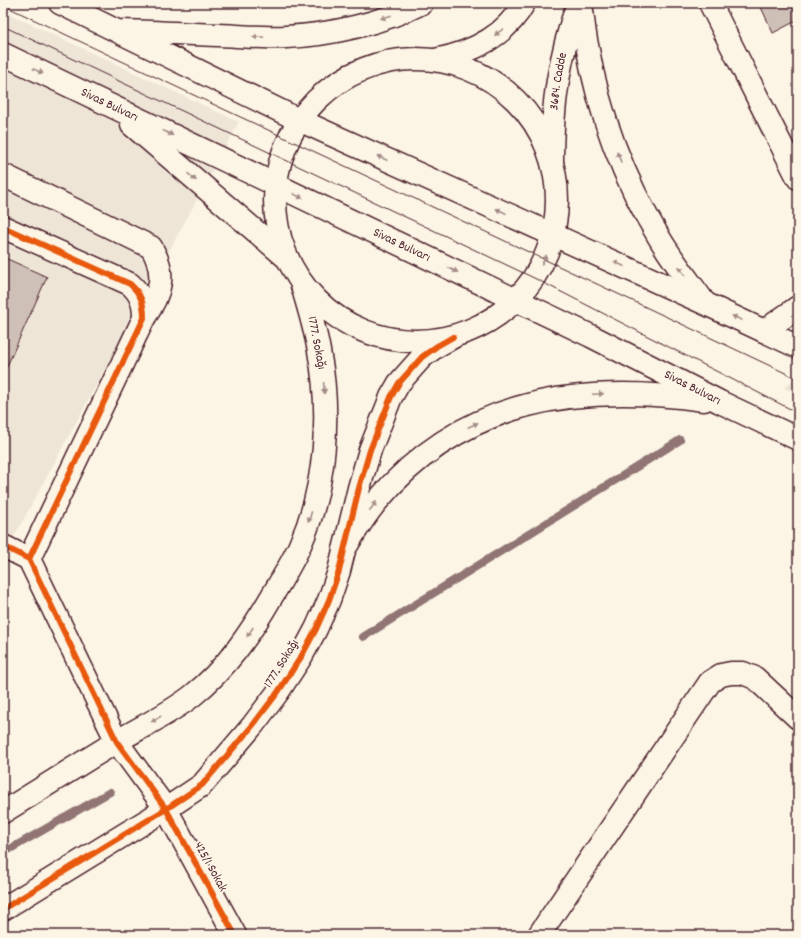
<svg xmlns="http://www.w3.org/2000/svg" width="801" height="938" font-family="Dekko,sans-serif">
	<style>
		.built { fill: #eee5d7 }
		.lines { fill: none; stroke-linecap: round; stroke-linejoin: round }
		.stream { stroke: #917474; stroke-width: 8 }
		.building { fill: #cfc0b7; stroke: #4a1f2b }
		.minor-casing { stroke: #4a1f2b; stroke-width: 25 }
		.highway-casing { stroke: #4a1f2b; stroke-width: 25 }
		.minor { stroke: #fcf5e5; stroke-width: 22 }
		.highway { stroke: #fcf5e5; stroke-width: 22 }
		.tram { stroke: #4a1f2b; stroke-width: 1 }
		.cycleway-casing { stroke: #fcf5e5; stroke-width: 8 }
		.cycleway { stroke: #e8590c; stroke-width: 6 }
		.oneway { fill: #a38a88 }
		.labels { text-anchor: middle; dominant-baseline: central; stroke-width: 4; stroke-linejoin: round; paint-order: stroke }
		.street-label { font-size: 13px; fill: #4a1f2b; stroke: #fcf5e5 }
	</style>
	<rect width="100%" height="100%" fill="#fcf5e5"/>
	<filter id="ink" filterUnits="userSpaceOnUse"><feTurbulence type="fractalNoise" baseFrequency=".025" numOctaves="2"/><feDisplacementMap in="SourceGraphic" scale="8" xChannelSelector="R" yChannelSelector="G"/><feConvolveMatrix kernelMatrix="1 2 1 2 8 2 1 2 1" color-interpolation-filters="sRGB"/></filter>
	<g filter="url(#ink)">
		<g class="built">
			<path d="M3,11L239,122L7,550L3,548Z"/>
			<path d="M798,376V394L784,388Z"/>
		</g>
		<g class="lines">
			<g class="stream">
				<path d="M363,637L680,440"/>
				<path d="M3,853L110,792"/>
			</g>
		</g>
		<g class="building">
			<path d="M759,3H798V20L773,33Z"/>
			<path d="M3,257L47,277L3,375Z"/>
		</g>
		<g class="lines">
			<defs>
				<g id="minor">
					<path d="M710,3L798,178"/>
					<path d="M435,60C471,53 506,36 524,3"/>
					<path id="s1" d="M552,161C552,103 559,58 578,3"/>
					<path d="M3,175L151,247C167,273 161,294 144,318"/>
					<path d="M3,227L130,284C141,294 144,303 144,318L29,559"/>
					<path d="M764,331L798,307"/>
					<path d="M3,546L29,559L117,742L166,809L235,935"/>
					<path d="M3,812C41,789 78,765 116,742C141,727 169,714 192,696C226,669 250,634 272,596C282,579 292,563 300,545C326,487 331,413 319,351C315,328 308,305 301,282"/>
					<path d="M3,909L166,809L202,785L253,725L278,692L301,657L316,629L329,600L339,571L359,488L370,450L391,397L399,383L422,357L437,346L453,337"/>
					<path d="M539,935L710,682L721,675L731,673H743L755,678L798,718"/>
				</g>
				<g id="highway">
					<path d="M60,3L299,120L704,303L798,347"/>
					<path d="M581,3C583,17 584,31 587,45C599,114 624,180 660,239C673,261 689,281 704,302"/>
					<path d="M124,31C156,32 188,34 219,35C242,36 264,38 286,37C330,35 383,23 422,3"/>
					<path id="s2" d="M3,54L591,336L720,402L798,439"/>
					<circle cx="416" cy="200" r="141"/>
					<path d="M132,125L288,259"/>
					<path d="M344,550C354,533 365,515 378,500C464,398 579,383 704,400"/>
				</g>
			</defs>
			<use href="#minor" class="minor-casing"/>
			<use href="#highway" class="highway-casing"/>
			<use href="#minor" class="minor"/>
			<use href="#highway" class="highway"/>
			<g class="tram">
				<path d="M3,5C268,131 533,253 798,379"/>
				<path d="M3,26L534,278L798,413"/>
			</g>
			<defs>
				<g id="cycleway">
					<path d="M3,227L130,284C141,294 144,303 144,318L29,559"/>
					<path d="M3,546L29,559L117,742L166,809L235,935"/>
					<path d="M3,909L166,809L202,785L253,725L278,692L301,657L316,629L329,600L339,571L359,488L370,450L391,397L399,383L422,357L437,346L453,337"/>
				</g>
			</defs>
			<use href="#cycleway" class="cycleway-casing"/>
			<use href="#cycleway" class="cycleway"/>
		</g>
		<defs><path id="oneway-solid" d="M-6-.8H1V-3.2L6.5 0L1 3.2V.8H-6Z"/></defs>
		<g class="oneway">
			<use href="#oneway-solid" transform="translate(386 17) rotate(162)"/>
			<use href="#oneway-solid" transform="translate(499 32) rotate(142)"/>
			<use href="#oneway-solid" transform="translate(258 37) rotate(-179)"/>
			<use href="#oneway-solid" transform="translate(38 71) rotate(26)"/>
			<use href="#oneway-solid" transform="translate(168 133) rotate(26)"/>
			<use href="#oneway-solid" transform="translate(619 157) rotate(-111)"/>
			<use href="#oneway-solid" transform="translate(382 158) rotate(-156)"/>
			<use href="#oneway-solid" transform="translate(192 177) rotate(41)"/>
			<use href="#oneway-solid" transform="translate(298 196) rotate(26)"/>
			<use href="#oneway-solid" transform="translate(501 211) rotate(-156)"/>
			<use href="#oneway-solid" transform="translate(544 260) rotate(-63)"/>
			<use href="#oneway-solid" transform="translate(619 264) rotate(-156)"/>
			<use href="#oneway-solid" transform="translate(453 270) rotate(26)"/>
			<use href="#oneway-solid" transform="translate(682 271) rotate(-125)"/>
			<use href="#oneway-solid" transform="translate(737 318) rotate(-155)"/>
			<use href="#oneway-solid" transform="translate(324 388) rotate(86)"/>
			<use href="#oneway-solid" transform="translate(598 394) rotate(-2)"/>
			<use href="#oneway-solid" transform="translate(473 425) rotate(-25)"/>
			<use href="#oneway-solid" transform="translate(373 506) rotate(-53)"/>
			<use href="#oneway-solid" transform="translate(310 517) rotate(107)"/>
			<use href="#oneway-solid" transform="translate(250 632) rotate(123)"/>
			<use href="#oneway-solid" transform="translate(156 719) rotate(150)"/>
		</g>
	</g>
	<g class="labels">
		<g class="street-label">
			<text stroke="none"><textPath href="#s1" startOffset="80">3684. Cadde</textPath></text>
			<text stroke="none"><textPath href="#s2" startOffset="118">Sivas Bulvarı</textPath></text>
			<text stroke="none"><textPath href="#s2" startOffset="442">Sivas Bulvarı</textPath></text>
			<text transform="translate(316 343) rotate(79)">1777. Sokağı</text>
			<text stroke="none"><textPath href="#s2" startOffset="766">Sivas Bulvarı</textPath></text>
			<text transform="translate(282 664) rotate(-58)">1777. Sokağı</text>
			<text transform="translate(210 867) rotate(61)">425/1 Sokak</text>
		</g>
	</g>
	<rect width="801" height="938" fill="none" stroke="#fcf5e5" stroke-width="16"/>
	<rect x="8" y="8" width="785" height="922" fill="none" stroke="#4a1f2b" stroke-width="1.5" filter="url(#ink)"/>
</svg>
